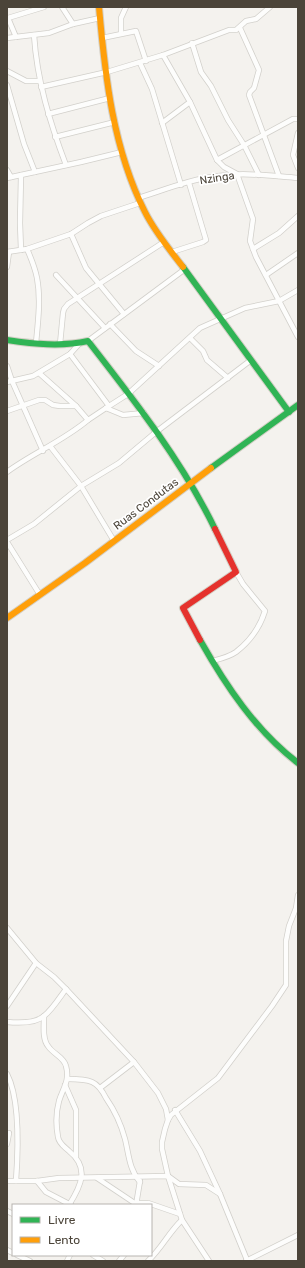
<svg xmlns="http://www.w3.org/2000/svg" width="305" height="1268" font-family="Rubik,sans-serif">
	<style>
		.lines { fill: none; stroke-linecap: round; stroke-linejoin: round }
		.street-casing { stroke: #d2d0cb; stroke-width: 6 }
		.fast-casing { stroke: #d3cfc5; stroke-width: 8 }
		.slow-casing { stroke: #d3cfc5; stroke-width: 8 }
		.jam-casing { stroke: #d3cfc5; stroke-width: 8 }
		.street { stroke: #fdfdfc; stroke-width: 4.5 }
		.fast { stroke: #30b455; stroke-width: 6 }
		.slow { stroke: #ff9f0a; stroke-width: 6 }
		.jam { stroke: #e5322d; stroke-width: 6 }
		.labels { text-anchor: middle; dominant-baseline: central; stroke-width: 3.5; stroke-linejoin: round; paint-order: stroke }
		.street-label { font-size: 11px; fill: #4b4439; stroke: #fff }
	</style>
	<rect width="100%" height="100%" fill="#f4f2ee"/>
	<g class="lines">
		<defs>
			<g id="street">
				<path d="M62,7L73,24"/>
				<path d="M240,28L259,70L254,88L250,92L249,95L279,176"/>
				<path d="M121,33V18L126,7"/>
				<path d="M34,35C37,81 50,123 66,165"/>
				<path d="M16,37L8,18L44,7"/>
				<path d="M7,38L49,33L73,24L100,18"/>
				<path d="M102,38L136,31L146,61"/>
				<path d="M192,43L201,72L211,86L228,120L244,145L259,175"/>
				<path d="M163,55L229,30H236L246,21L256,19L270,7"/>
				<path d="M140,63L152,89L181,185"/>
				<path d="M7,71L26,81H39"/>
				<path d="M7,85L24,144L35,172"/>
				<path d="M41,87L107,72L163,55L190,102L217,160L224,167L237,174L253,219L250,241L256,257L298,337"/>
				<path d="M48,114L110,98"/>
				<path d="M162,123L190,102"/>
				<path d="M298,133L293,155L298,168"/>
				<path d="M55,137L115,122"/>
				<path d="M217,160L293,119H298"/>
				<path d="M7,170L11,177"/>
				<path d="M21,175L20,223L21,250"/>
				<path d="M7,178L81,162L122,152"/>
				<path d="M138,198C164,190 191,179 218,176C245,172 271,176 298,178"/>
				<path d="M71,234L86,268L124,314"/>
				<path d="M27,249C31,258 35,268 37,278C41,299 38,322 36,343"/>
				<path d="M253,249L279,233L298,216"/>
				<path d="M7,252L27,249L71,234L88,223L101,216L140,203"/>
				<path d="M172,252L203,242L206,240L189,183"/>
				<path d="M7,267L9,252"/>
				<path d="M56,275L105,328"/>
				<path d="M266,275L298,253"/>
				<path d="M110,324L136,351L159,366"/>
				<path d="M190,338L203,351L207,360L228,378"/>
				<path d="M88,341L185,269"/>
				<path d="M60,344L63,313L64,309L68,304L164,242"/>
				<path d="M70,354L109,406"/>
				<path d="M7,366L12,381L43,451"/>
				<path d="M39,373L76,406"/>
				<path d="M7,382L33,376L70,354L79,344"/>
				<path d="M106,408L128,394L200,328L245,308L279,301L298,290"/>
				<path d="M7,411L39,400H45L53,405L60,406H76L88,420L106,408L123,415L144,413"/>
				<path d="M50,446L81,486L114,541"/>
				<path d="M7,472C33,453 63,441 88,420"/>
				<path d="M7,540L34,524L81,486L119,463L156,432L251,360"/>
				<path d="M7,542L40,595"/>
				<path d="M212,661C220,659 229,657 236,652C249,642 260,627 265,611L243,584L236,572"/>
				<path d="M7,928L36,963L54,977L66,989L134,1062L158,1093L166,1109L168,1120"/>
				<path d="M7,1006L36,963"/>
				<path d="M44,1016C44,1025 42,1039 48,1046C53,1054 64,1057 66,1066C70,1081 63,1088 59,1101C56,1112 56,1126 58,1137C59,1144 65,1147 69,1151C90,1168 81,1186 69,1205"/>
				<path d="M7,1022C18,1023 35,1024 44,1016C52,1010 60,997 66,989"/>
				<path d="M7,1074C20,1099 18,1153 16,1181"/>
				<path d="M68,1079C76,1079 85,1079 92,1082C99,1085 103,1092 106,1098C115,1111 121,1124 125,1139C129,1155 129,1169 140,1182"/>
				<path d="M65,1085L76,1110V1157"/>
				<path d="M100,1088L134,1062"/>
				<path d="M175,1110L200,1151L220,1194L247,1260"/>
				<path d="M7,1144L9,1133"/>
				<path d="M97,1178L136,1204"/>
				<path d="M7,1181H37L59,1178L168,1176L179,1184L206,1185L220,1194"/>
				<path d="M37,1181L46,1192L71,1205"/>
				<path d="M136,1203H148L180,1214"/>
				<path d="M136,1205L140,1181"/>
				<path d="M7,1211L13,1214"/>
				<path d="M7,1250L13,1253"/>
				<path d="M17,1255L30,1261"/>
				<path d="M93,1255L103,1261"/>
				<path d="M67,1261L70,1255"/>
				<path d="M119,1261L124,1255"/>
				<path d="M148,1261C162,1248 169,1232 182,1220"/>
				<path d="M209,1261L182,1220L168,1176L162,1149V1142L165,1129L168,1120L171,1115L218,1078L272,1006L286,985V941L289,926L296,908L298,895"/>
				<path d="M246,1261L298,1235"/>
			</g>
			<g id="fast">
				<path d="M183,267L289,412"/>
				<path d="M7,340C34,344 61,347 88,341C134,400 182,461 215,529"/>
				<path d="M211,468L298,405"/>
				<path d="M200,640C226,686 256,731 298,763"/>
			</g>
			<g id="slow">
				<path d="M99,7C105,76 113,149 145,212C155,232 169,249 183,267"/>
				<path d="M7,618L85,563L211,468"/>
			</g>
			<path id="jam" d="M200,640L183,608L236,572L215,529"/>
		</defs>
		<use href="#street" class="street-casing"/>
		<use href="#fast" class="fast-casing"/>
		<use href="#slow" class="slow-casing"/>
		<use href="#jam" class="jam-casing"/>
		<use href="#street" class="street"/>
		<use href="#fast" class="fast"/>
		<use href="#slow" class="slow"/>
		<use href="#jam" class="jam"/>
	</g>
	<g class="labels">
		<g class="street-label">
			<text transform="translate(217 178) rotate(-9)">Nzinga</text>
			<text transform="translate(146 504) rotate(-37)">Ruas Condutas</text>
		</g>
	</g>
	<rect width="305" height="1268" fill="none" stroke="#4b4439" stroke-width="16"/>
	<rect x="12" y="1204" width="140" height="52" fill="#ffffff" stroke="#b7b4b0"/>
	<rect x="20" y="1217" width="20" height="6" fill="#30b455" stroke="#b7b4b0"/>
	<text x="48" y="1224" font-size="12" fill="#4b4439">Livre</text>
	<rect x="20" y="1237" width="20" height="6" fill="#ff9f0a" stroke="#b7b4b0"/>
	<text x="48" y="1244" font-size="12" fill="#4b4439">Lento</text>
</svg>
